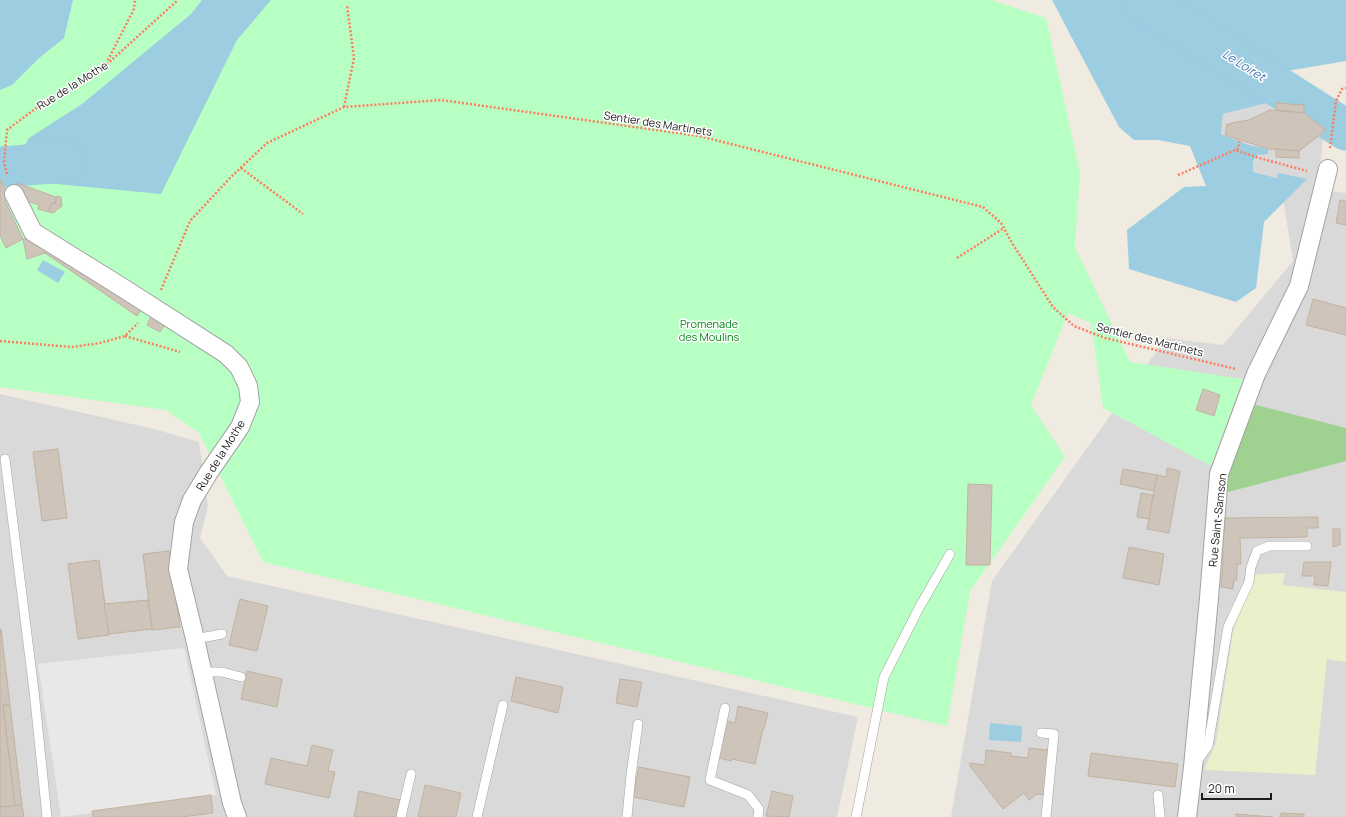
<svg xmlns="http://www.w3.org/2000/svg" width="1346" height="817" font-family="Manrope,sans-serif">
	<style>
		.residential { fill: #dad9d9 }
		.farmland { fill: #eaf0c9 }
		.forest { fill: #9fd291 }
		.park { fill: #b7ffc2 }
		.parking { fill: #e8e8e8 }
		.water { fill: #9ccde1 }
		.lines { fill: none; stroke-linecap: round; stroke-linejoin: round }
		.river { stroke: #9ccde1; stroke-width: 41 }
		.building { fill: #cfc4b9; stroke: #c1b2a1 }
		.service-casing { stroke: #a3a3a3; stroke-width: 10 }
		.minor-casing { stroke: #a3a3a3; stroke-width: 20 }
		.path { stroke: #ff7c61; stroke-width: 2.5; stroke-dasharray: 2 2; stroke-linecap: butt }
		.service { stroke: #fff; stroke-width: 9 }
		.minor { stroke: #fff; stroke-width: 18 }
		.labels { text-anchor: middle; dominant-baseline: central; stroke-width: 3; stroke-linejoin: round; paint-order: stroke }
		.street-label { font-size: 11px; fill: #1c1c1c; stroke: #fff }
		.park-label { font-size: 11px; fill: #018315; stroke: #fff }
		.water-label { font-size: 12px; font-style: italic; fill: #4072b4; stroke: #fff }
	</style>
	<rect width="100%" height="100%" fill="#efebe0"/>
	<g class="residential">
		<path d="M1298,102L1325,120L1318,189L1346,193V817H951L992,581L1166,338L1223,345L1293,261L1279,173L1278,178L1253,172V161L1257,155L1268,149L1249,145L1221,134L1223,114L1267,103Z"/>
		<path d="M0,394L154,429L199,442L208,506L200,538L227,576L858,717L837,817H0Z"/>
	</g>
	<path class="farmland" d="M1285,573L1282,585L1346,592V662L1327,659L1315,775L1204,770L1216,743L1233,631L1250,575Z"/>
	<path class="forest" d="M1253,404L1346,428V461L1224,493L1228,467Z"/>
	<path class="park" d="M0,0H991L1046,18L1080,173L1075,247L1130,362L1243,379L1211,466L1103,408L1091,323L1068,313L1031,405L1065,457L970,591L947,726L263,562L199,433L166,410L0,387Z"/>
	<path class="parking" d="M184,648L216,795L61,817L38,664Z"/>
	<g class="water">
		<path d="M0,0H73L64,38L38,59L12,85L0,90Z"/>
		<path d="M202,0H271L237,40L161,194L14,180L8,161L17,160L29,138L82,104L191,14Z"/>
		<path d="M1052,0H1346V61L1263,75L1267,103L1223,114L1221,134L1249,145L1268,149V154L1257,155L1253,161V172L1277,178L1278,173L1307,179L1264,222L1256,288L1236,302L1129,269L1127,230L1184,187L1206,186L1190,146L1158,140H1134L1119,127Z"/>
		<path d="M43,260L65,272L58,283L37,270Z"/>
		<path d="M990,723L1022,726L1021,742L989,740Z"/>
	</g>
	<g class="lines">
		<g class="river">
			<path d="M1141,0L1346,130"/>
			<path d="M0,167L65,162"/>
		</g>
	</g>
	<g class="building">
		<path d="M1276,103L1304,105V113L1276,110Z"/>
		<path d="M1270,110L1304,113L1326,130L1299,151L1269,149L1225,135L1227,124L1231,125V123L1249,120Z"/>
		<path d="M1276,149L1299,151V158L1276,157Z"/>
		<path d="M0,179L10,199L5,201L23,239L6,248L0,236Z"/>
		<path d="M17,183L56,197L55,204L52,203L49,212L38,209L39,205L22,199Z"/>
		<path d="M57,196L61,197L62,206L53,213L49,212L52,203L55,204Z"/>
		<path d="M1340,200L1346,201V225L1336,223Z"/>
		<path d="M32,235L49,246L45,253L27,259L23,239Z"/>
		<path d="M49,246L142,309L137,316L45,253Z"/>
		<path d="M1313,299L1346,308V335L1306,325Z"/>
		<path d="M151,316L165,324L160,332L147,325Z"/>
		<path d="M1203,389L1220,395L1214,416L1196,410Z"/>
		<path d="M58,449L67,518L42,521L33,452Z"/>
		<path d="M1167,468L1180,471L1169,533L1147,529L1157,475L1166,477Z"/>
		<path d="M1123,469L1157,475L1154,491L1120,484Z"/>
		<path d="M968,484L992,485L990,565H966Z"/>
		<path d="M1141,493L1153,495L1149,519L1137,517Z"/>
		<path d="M1318,517V528H1307V537L1240,538L1241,564H1237V580H1234L1233,589L1221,587L1223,563L1222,539L1223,518Z"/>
		<path d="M1333,529H1340V545L1333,547Z"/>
		<path d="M1129,547L1164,554L1159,585L1123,578Z"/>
		<path d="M169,551L180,627L152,630L143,554Z"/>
		<path d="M99,560L109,635L78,639L68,564Z"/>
		<path d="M1304,562H1331L1328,586L1314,585L1315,576H1302Z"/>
		<path d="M240,599L268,606L257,651L229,645Z"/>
		<path d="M148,600L152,629L109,634L104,604Z"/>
		<path d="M0,629H1L10,705H3L15,806L0,807Z"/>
		<path d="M247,671L282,679L277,707L241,699Z"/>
		<path d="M516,677L563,687L558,713L511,701Z"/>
		<path d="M620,679L642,682L637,707L616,703Z"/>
		<path d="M3,705H10L22,805L15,806Z"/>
		<path d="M738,706L768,713L764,729H763L755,764L732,759L731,761L719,758L727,721L735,723Z"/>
		<path d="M312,745L333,750L328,771L335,772L329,798L265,784L271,758L307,766Z"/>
		<path d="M1029,748L1049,750L1044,795L1037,794L1029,800L1024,793L1003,809L970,766V763L985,765L986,750L1011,753V756L1028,758Z"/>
		<path d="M1091,753L1178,764L1175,787L1088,776Z"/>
		<path d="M639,767L690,777L684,807L633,797Z"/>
		<path d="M425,785L461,793L456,817H418Z"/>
		<path d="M359,791L400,800L397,817H354Z"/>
		<path d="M772,791L793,796L789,817L766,816Z"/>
		<path d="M211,795L213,813L182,817H93L92,811Z"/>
		<path d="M22,805L24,817H0V807Z"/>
		<path d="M1281,813L1304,814V817H1280Z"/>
		<path d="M1236,814L1273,817H1236Z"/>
	</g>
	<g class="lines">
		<defs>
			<g id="service">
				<path d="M5,459L34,691L47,817"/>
				<path d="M195,639L222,634"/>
				<path d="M203,672H222L241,677"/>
				<path d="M725,708L710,780L748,795L759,809L758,817"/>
				<path d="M1041,733L1054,734L1046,817"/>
				<path d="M1197,761L1208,746L1228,627L1249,582L1251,567L1257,551L1269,546H1307"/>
				<path d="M1158,795L1160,817"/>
				<path d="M401,817L411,774"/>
				<path d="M477,817L503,705"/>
				<path d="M627,817L631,775L638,724"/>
				<path d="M856,817L884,677L919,608L950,554"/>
			</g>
			<g id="minor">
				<path d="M14,194L33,232L123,288L226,354L239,367L248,386L250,402L240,427L209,472L192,500L184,522L178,569L195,639L232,803L237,817"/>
				<path d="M1187,817L1193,767L1209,598L1219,474L1256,374L1299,286L1328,169"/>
			</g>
		</defs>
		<use href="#service" class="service-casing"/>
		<use href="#minor" class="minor-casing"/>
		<g class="path">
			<path d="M106,64L134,9L135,0"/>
			<path d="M344,107L354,58L347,5"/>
			<path d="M1330,148L1336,101L1342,89L1346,88"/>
			<path d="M1237,150L1240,141"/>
			<path d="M241,168L303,214"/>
			<path d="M7,174L4,162L7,130L39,106L105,66L178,0"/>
			<path d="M1178,175L1235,150L1259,158L1307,171"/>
			<path d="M957,258L1004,228"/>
			<path d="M161,290L190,221L231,177L267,143L344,107L441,100L699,136L983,207L1001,223L1012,243L1053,307L1074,326L1105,338L1236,369"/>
			<path d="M125,336L180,352"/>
			<path d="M0,341L72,347L100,343L125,336L138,323"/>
		</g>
		<use href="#service" class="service"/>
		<use href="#minor" class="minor"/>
	</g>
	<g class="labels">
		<g class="street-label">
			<text transform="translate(72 85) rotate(-32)">Rue de la Mothe</text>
			<text transform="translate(658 123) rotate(9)">Sentier des Martinets</text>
			<text transform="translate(1150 339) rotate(14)">Sentier des Martinets</text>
			<text transform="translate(220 455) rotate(-58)">Rue de la Mothe</text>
			<text transform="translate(1217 520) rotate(-84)">Rue Saint-Samson</text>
		</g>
		<g class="park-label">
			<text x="709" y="323">Promenade<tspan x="709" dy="13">des Moulins</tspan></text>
		</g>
		<g class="water-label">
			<text transform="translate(1244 65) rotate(32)">Le Loiret</text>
		</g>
	</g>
	<path d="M1202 793v6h69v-6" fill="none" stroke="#1c1c1c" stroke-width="2"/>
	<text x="1208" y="793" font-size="12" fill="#1c1c1c" stroke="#ffffff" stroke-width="3" paint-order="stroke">20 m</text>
</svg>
